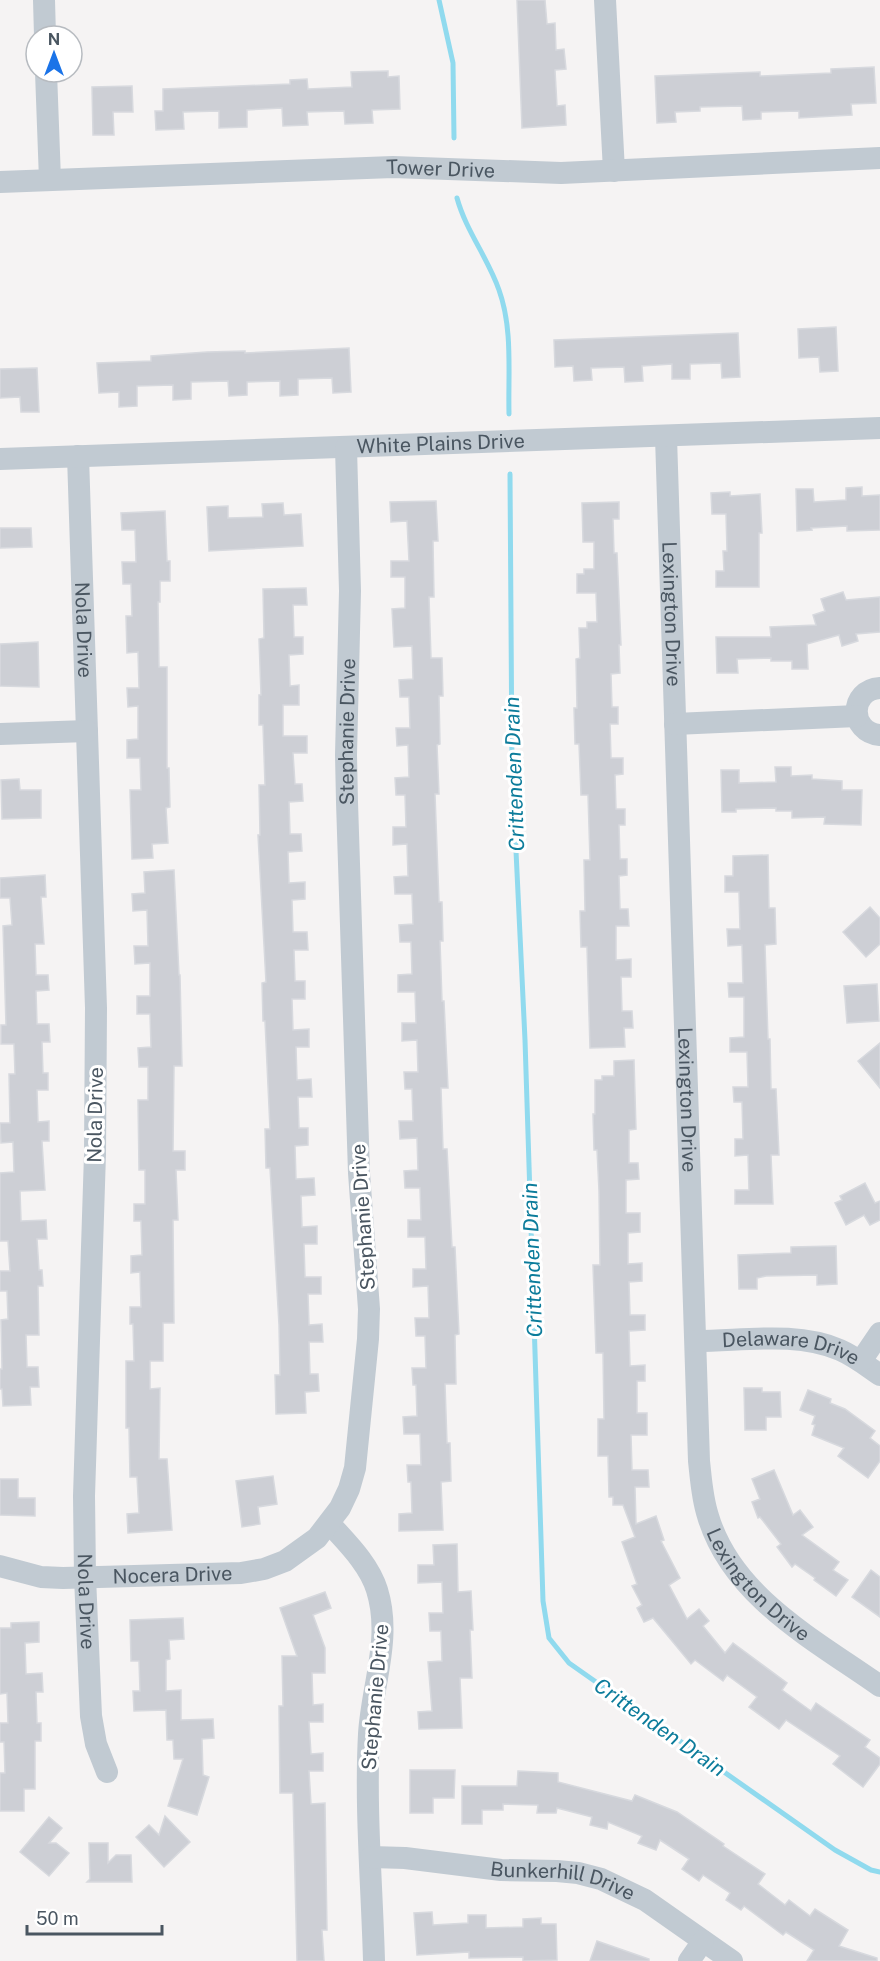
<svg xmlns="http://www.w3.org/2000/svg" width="880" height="1961" font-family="'Public Sans',sans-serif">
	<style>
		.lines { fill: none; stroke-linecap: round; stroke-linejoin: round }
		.stream { stroke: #90daee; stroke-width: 5 }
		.building { fill: #cdcfd5; stroke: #d7d9de; stroke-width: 1.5 }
		.minor { stroke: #c1cad2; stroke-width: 22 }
		.labels { text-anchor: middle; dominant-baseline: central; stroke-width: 6; stroke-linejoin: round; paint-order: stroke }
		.street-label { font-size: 20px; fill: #4a5661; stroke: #fff }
		.water-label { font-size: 21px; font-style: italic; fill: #0c7c9b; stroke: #fff }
	</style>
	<rect width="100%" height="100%" fill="#f5f3f3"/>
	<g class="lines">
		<g class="stream">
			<path d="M439,0L453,63L454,138"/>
			<path d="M457,198C466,231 488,258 499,290C513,329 508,373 509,414"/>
			<path d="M510,474L512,767L525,1040L543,1601L549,1638L569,1663L835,1850L871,1870L880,1872"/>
		</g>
	</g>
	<g class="building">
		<path d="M517,0H545L547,24L555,23L556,50L564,49L566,69L555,70L557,106L565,105L566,125L522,128Z"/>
		<path d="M874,67L876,103L851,104L852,115L799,118V111L761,112V119L743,120L742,106L700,107V111L675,112L676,122L657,123L655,76L760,72V76L831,73V69Z"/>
		<path d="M388,71V77L399,76L400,109L372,110L373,123L345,124L344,111L307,112L308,125L283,126L282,108L247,110V127L219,128V111L183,112L184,129L156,130L155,111H163V89L290,84V80L307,79L308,89L352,87L351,72Z"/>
		<path d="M132,86L133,112H113L114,135H93L92,87Z"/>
		<path d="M836,327L838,371L820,372L819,357L799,358L798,329Z"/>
		<path d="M738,333L740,377L722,378L721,363L690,364V379H672V364L642,366L643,381L625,382L624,367L591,368L592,380L574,381L573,366L555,367L554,340Z"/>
		<path d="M349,348L351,392L333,393L332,378L298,379V395L280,396V381L247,382V395L229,396L228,381L191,382V399L173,400V385L137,386V406L119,407V392L99,393L97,363L151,361V356L207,352L245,351V353Z"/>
		<path d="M37,368L39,412H21L20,397L0,398V369Z"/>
		<path d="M862,487V496L880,495V530L847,531V526L811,528L812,530L797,531L796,489H813L814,502L846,500V488Z"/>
		<path d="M730,492V496L760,494L762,533H759V587H716V571H724L723,551H727L726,514H712L711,493Z"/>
		<path d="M436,501L438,541H433L434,597H429L431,658H442L443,696H439L440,744L437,745L439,794H435L439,902H442L443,941H440L442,1001H444L448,1088H441L443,1149H447L452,1247H455L459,1334L455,1335L456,1384H445L447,1443H450L451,1481L441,1482L443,1530L399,1531V1514L412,1513L411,1482H408L407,1465H421L420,1434H404L403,1417L417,1416L416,1385H413L412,1368H426L425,1336H416L415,1318H429L428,1286L413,1287V1269H426L425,1237H408V1220H421L420,1188H405L404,1171L418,1170L417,1138L400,1139L399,1121H413L412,1089H405L404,1072H418L417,1040L402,1041V1023H416L415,992H398V975L412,974L411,942H400L399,925L413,924L412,894H395L394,877L408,876L407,844L393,845V827H406L405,795H396L395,778L409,777L408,745L397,746L396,728H410L409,697H400L399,680L413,679L412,646L394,647L392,609L405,608V577H391V561H409L407,521L391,522L390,502Z"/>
		<path d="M619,502V519H613L614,553H617L621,645H619L620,673L611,674L612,707H618V724H610L611,758H623V774L615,775L616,809H625V825H619L620,859H627V875L619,876L620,909H628L629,926H616V960L631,959V977H621L622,1011H632L633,1028H624L625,1047L590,1048L587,947H581L580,911H585L584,860H590L588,795H581L579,744H575L574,708H577L576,659L580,658L579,628H587V622H597L596,593H577V574H584V569H594V542H583L582,503Z"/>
		<path d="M283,503L284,515L301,514L303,546L209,551L207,507L228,506V518L263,517L262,504Z"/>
		<path d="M165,511L167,561H170V581H160V602H158L159,667H167V768H169L170,807L166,808L168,843L152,844L153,858L132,859L130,790H141L140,758H127V740L138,739V706L128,707L127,688H139L138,652L127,653L126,616H132L131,584H123L122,562H136L135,530H122L121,513Z"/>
		<path d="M0,528H31L32,547L0,548Z"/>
		<path d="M306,588L307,605H293L294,637H303V654L289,655L290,686L299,685V705H283V736H307V753H293L295,784H302L303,801L289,802L290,834H301L302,851L288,852L289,883L305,882V899L292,900L293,932H307L308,950H294L295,981H305V999H292L293,1030L309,1029V1047H296L297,1080L311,1079L312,1097H298L299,1128H308V1145L295,1146L296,1179L314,1178L315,1195L301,1196L302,1227L317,1226V1244H304L305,1277H321V1294H308L309,1325L322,1324L323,1342H309L310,1374H318L319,1391L305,1392L306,1413L276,1414L275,1375H280L279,1325L270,1168H266L265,1129H270L265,1021H263L262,983L266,982L258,835H260L259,785H265L263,725H259V695H261L259,639L264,638L263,589Z"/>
		<path d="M843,592L846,600L880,597V632L856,634L858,641L842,646L839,635L807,644L808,669H792V661H771V658L737,659L738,673H717L716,637H771L770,627L816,625L813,615L825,611L821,599Z"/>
		<path d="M38,642L39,687L0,686V644Z"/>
		<path d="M775,767H791V776L812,775V779L842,781V790H862L861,825L824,824L825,817L792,818V811H776V808L736,809V812H722L721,770H739V783L776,782Z"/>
		<path d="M19,779L20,790H41V818L2,819L1,780Z"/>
		<path d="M768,855L769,908H775L776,944L765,945L768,1039H770L771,1089H776L779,1155H771L773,1204H735V1190H749L748,1155L735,1156V1139H743L742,1102H734L733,1087H748L747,1052H730V1038L744,1037V997H729L728,983H743L742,945L728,946L727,929H740L739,892H725V876H733V856Z"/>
		<path d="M174,870L179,975H180L182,1066H174L173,1151H185V1170H176L178,1220H173L174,1323H163V1361H150V1389L160,1388L159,1459H167L172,1530L128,1533L127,1514L139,1513L137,1477H130L129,1428H126V1361H134L133,1324H130V1307H141L140,1272L131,1273V1256L142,1255L141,1221H134V1204H145V1170H139L138,1100H148V1067H139L138,1048L151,1047L150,1014H137V996H150V963L135,964L134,946H148L147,910L133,911L132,894L145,893L144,872Z"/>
		<path d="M45,875L46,897H41L44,944H35L36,975H48L49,990L36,991L37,1024H49L50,1042H42L43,1073H48V1090H37L38,1122L49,1121V1141H42L45,1190L20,1191L21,1221L46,1220L47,1239H37L39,1270H42L43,1286H38L39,1335H26L27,1367H38L39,1387H30L31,1405L3,1406L2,1389H0V1369H2L1,1320L8,1319L7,1291H0V1271H10L8,1241H0V1173L14,1172L13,1142L1,1143L0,1123H10L9,1074H15L14,1044H1V1025H6L3,926L12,925L10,898H0V878Z"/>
		<path d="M870,907L880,918V944L866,957L843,932Z"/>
		<path d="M877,984L879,1021L847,1023L844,986Z"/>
		<path d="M880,1043V1088L858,1061Z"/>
		<path d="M634,1060L636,1129L629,1130V1163H638L639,1179L626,1180V1213H640V1232L628,1233V1264L642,1263V1281L629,1282L630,1315H645V1330L629,1331L630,1366L645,1365V1381H637V1413H647V1435H631L632,1470H648L649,1487H635L636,1524L656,1516L664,1540L661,1541L680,1578L669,1585L687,1619L699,1609L709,1621L703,1626L725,1653L733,1643L787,1683L782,1690L811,1711L816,1703L870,1740L865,1747L880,1758V1764L863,1787L833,1764L840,1756L786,1720L779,1729L749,1707L757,1697L727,1675L723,1681L695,1660L691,1664L653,1618L644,1622L637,1608L642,1605L632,1586L637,1584L622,1542L635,1537L623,1505H613V1497H609L608,1456H598V1419H604L603,1353H596L593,1265H600L599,1191L597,1150H594L593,1114H595V1080H602V1076H614V1061Z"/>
		<path d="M865,1183L875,1203L880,1201V1220L870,1225L864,1215L846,1225L835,1203L842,1200L840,1196Z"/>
		<path d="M836,1246L837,1284L817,1285V1275L766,1276L757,1278V1289H739L738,1255L791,1253V1247Z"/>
		<path d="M744,1388H762V1392H780L781,1417H766V1430H745Z"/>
		<path d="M808,1390L831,1399L830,1403L845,1409L875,1431L870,1438L880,1446V1461L868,1478L838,1456L844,1448L812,1435L815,1425L812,1424L815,1416L800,1410Z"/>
		<path d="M774,1470L793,1515L800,1510L813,1527L802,1535L839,1562L833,1570L848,1580L836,1596L814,1580L815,1578L795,1564L792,1567L777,1547L781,1544L760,1517L758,1518L752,1502L760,1499L752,1479Z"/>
		<path d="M273,1476L277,1504L258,1507L260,1524L242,1527L236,1481Z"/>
		<path d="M0,1479H18V1498H35V1516L0,1515Z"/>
		<path d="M457,1544L458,1592L471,1591L473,1630H470L472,1678H460L462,1728L419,1729L418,1712L432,1711L428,1662L442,1661L441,1631H430L429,1613H443L442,1582L418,1583V1565H434L433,1545Z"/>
		<path d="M871,1570L880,1577V1617L852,1597Z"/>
		<path d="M325,1592L331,1608L313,1615L325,1648V1673H312L313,1705L323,1704V1722H309L311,1754L323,1753V1771H309L311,1804L325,1803L327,1930H322L324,1961H297L293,1793H280L279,1706H283L282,1656H297L280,1608Z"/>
		<path d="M183,1618L184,1639L169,1640L170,1659L166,1660V1691L181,1690V1720L213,1719L214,1738L202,1739L203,1775L209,1777L197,1815L168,1806L183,1759H174L173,1740H167L166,1710L134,1711L133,1691H140L139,1661H131L130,1620Z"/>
		<path d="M39,1622V1642L25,1643L26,1674L42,1673L43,1692H36L37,1723H41V1741H35V1789H24V1811H0V1773H5L4,1742H0V1723H8L7,1693L0,1694V1628H11V1623Z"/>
		<path d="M410,1770H455L454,1798H433V1813H410Z"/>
		<path d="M518,1771L558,1773V1782L632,1801L635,1795L677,1812L724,1844L723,1846L765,1874L758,1884L785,1905L789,1900L810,1916L815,1909L848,1930L839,1946L877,1958V1961H807L814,1950L786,1932L783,1935L744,1906L741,1910L726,1900L730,1893L703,1875L699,1881L682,1869L689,1859L660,1840L656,1850L638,1843L642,1836L608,1822L607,1829L590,1825L592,1817L557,1808L556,1813H537L538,1805L503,1804V1810H482V1824H462V1786H517Z"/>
		<path d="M165,1816L190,1842L164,1867L136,1837L149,1825L159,1835Z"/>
		<path d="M49,1817L62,1828L49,1843H56L69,1853L49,1876L20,1852Z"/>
		<path d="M89,1843H108V1863L116,1855H131L132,1882H87L90,1879Z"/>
		<path d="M432,1912L433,1925L468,1923V1915H486V1928L523,1927V1919L541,1918V1924H556L557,1960L523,1961V1957L469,1958V1952L417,1955L414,1913Z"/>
		<path d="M597,1941L649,1959V1961H590Z"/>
	</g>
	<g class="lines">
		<g class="minor">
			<path d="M44,0L45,36"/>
			<path d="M605,0L614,171"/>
			<path d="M46,72L50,180"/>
			<path id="s1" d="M0,182L393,167L561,173L880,158"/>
			<path id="s2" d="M666,437L699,1461C701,1479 702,1498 708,1516C732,1597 815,1640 880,1686"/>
			<path id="s3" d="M78,456L96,1008L95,1154L84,1496L85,1577L91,1716L96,1744L107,1772"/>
			<path id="s4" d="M0,459L880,428"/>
			<path d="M880,688C849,690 849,732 880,735"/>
			<path d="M675,724L857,716"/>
			<path d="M0,734L87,731"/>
			<path id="s5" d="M696,1341C743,1341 796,1331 840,1350C854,1356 867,1366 880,1375"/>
			<path d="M861,1361L880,1333"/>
			<path d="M330,1524C347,1543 369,1564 377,1590C392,1638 372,1685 369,1734C365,1809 372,1886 374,1961"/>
			<path id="s6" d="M0,1566L41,1577L63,1578L241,1573L264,1569L285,1561L317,1538L340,1508L349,1489L355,1468L368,1339L369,1309L359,1173L347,802L346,755L350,591L346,448"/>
			<path id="s7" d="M371,1857L405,1858L501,1870L557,1871L578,1873L601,1879L645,1900L732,1961"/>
			<path d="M689,1961L703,1941"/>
		</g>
	</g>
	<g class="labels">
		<g class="street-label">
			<text stroke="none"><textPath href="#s1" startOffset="441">Tower Drive</textPath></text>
			<text stroke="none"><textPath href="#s4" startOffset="441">White Plains Drive</textPath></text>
			<text stroke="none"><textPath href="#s2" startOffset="177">Lexington Drive</textPath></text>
			<text stroke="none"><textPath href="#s3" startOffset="174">Nola Drive</textPath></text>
			<text stroke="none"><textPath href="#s6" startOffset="1146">Stephanie Drive</textPath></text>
			<text stroke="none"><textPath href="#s2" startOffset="663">Lexington Drive</textPath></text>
			<text transform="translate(95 1115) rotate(-89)">Nola Drive</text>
			<text transform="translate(363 1217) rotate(-94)">Stephanie Drive</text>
			<text stroke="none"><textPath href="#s5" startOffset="96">Delaware Drive</textPath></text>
			<text stroke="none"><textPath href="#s6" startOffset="174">Nocera Drive</textPath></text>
			<text stroke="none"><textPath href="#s2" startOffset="1167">Lexington Drive</textPath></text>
			<text stroke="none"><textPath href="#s3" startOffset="1146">Nola Drive</textPath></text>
			<text transform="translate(375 1697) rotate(-85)">Stephanie Drive</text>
			<text stroke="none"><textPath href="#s7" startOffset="194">Bunkerhill Drive</textPath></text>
		</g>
		<g class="water-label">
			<text transform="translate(514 774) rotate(-92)">Crittenden Drain</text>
			<text transform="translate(532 1260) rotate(-92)">Crittenden Drain</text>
			<text transform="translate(660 1727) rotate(35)">Crittenden Drain</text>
		</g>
	</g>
	<g transform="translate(54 54)"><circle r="28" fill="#ffffff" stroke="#b7bbc0" stroke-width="1.5"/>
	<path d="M0-4.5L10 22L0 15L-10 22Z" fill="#1a73e8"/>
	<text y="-9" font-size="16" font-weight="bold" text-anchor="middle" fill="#4a5661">N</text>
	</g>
	<path d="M27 1925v9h135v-9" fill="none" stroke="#4a5661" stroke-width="3"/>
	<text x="36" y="1925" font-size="18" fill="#4a5661" stroke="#ffffff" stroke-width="4.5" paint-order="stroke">50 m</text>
</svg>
